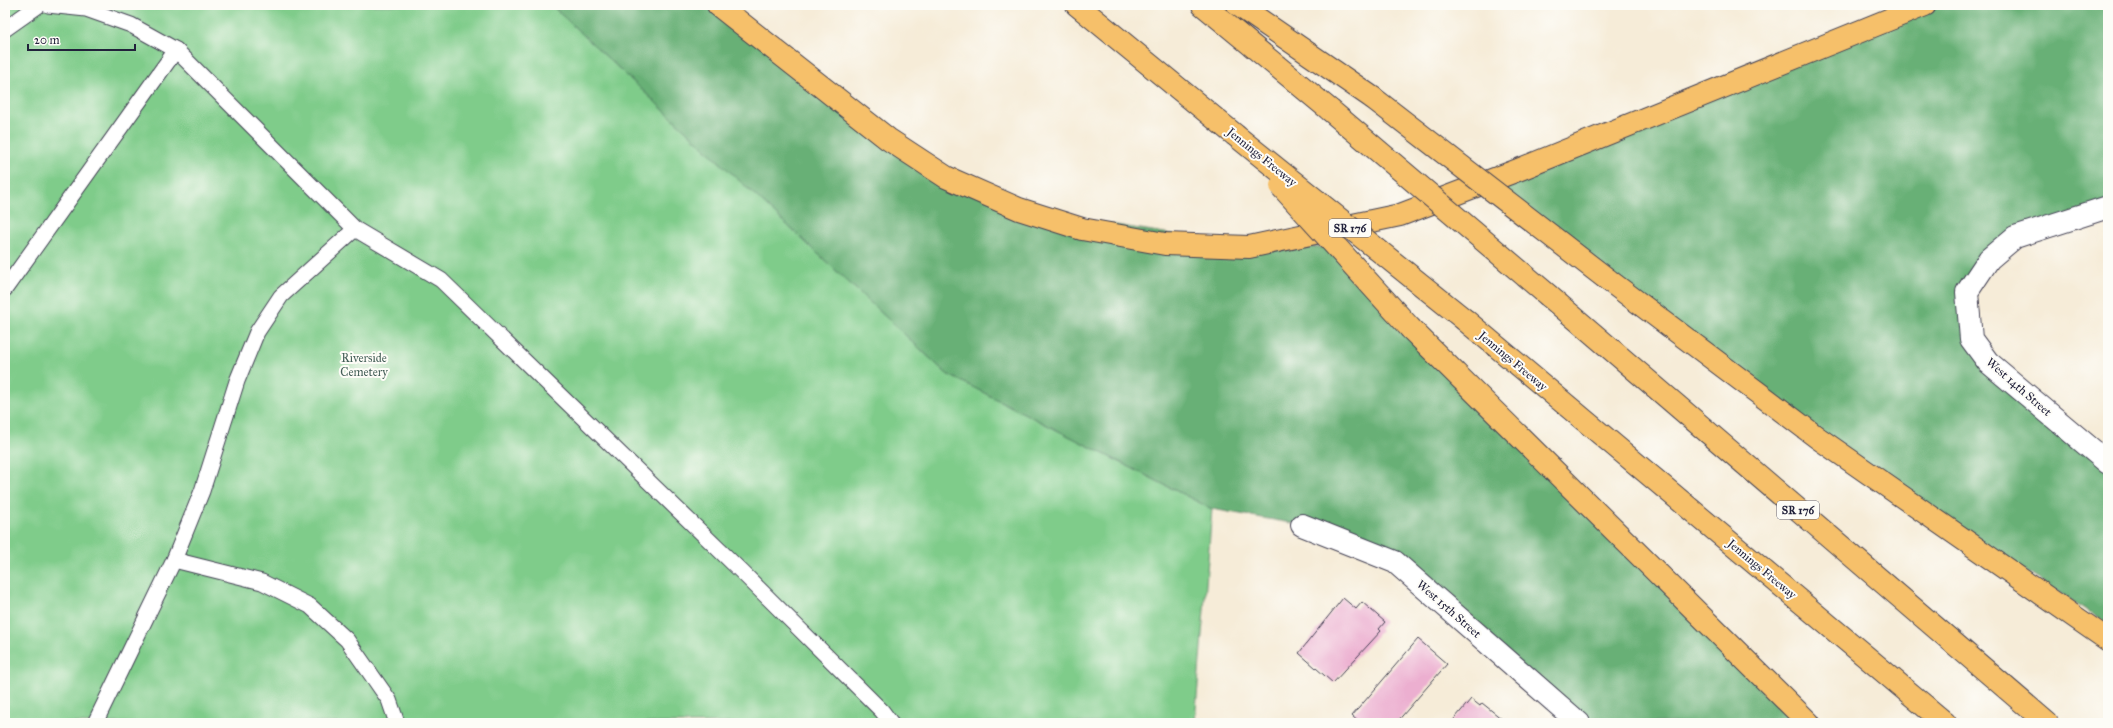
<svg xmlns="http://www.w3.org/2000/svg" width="2113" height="728" font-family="'IM FELL Great Primer',serif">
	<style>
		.green { fill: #7fcc8a; stroke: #507762 }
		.forest { fill: #67b076; stroke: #446958 }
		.building { fill: #ecafd0 }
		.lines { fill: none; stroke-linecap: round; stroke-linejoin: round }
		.lane-casing { stroke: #424053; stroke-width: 17 }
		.street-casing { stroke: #424053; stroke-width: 24 }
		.highway-casing { stroke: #424053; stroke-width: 24 }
		.lane { stroke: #fff; stroke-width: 15 }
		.street { stroke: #fff; stroke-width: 22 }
		.highway { stroke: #f6c06b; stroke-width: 22 }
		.highway-bridge-casing { stroke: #424053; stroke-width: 24; stroke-linecap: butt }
		.highway-bridge { stroke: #f6c06b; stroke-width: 22 }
		.labels { text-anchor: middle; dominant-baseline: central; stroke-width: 4; stroke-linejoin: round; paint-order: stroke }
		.shield { fill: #fdfcf7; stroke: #646373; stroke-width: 1 }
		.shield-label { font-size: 11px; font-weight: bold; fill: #22223b }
		.street-label { font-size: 12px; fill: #22223b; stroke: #fdfcf7 }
		.park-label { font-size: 12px; fill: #435e57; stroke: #fdfcf7 }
	</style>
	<rect width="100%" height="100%" fill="#fdfcf7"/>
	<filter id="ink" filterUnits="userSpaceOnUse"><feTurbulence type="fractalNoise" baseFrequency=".025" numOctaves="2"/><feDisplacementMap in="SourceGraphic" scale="8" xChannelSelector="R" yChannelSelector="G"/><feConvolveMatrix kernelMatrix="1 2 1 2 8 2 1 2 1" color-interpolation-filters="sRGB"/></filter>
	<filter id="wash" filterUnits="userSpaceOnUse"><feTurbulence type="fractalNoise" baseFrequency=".012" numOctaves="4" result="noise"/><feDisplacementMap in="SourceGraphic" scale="16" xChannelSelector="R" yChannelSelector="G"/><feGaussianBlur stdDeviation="0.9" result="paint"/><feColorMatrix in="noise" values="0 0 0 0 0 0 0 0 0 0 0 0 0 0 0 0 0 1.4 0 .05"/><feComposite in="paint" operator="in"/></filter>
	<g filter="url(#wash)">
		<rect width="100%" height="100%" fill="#f6ecd8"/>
		<path class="green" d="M5,5H551L947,374L1212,509L1195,723H5Z"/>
		<g class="forest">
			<path d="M551,5H718L888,139L1019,209L1249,247H1337L1809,723H1579L1395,562L1302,525L1212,509L947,374Z"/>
			<path d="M1925,5H2108V207L2015,237L1967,292L1971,339L2108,463V624L1818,438L1486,182Z"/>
		</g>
		<g id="blocks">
			<g class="building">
				<path d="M1343,598L1356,609L1362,602L1385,622L1379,629L1381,631L1333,683L1299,653Z"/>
				<path d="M1418,639L1447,664L1396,723H1360L1352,716Z"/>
				<path d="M1471,699L1480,706L1482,703L1507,723H1451Z"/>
			</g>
		</g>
	</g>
	<g filter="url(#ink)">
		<use href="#blocks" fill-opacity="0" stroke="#424053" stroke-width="1"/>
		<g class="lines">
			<defs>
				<g id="lane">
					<path d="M48,5L86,9L131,25L176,50L355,229"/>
					<path d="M5,29L39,5"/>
					<path d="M5,289L176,50"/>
					<path d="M174,560L262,582L310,606L347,640L389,700L397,723"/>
					<path d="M95,723L174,560L202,491L237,381L257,332L281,296L355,229L441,280L742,572L882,711L891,723"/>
				</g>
				<g id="street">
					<path d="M2108,207L2015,237L1989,259L1967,292L1971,339L1988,362L2108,463"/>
					<path d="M1302,525L1395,562L1579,723"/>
				</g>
				<g id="highway">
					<path d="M718,5L888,139L946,177L1019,209L1082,229L1165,244L1249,247L1400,215L1518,170L1925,5"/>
					<path d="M1077,5L1235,135"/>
					<path d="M1203,5L1330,110"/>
					<path d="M1238,5L1373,98"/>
					<path d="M1607,279L1818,438L2108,640"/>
					<path d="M1549,296L2047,723"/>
					<path d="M1465,320L1945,723"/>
					<path d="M1411,329L1809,723"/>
				</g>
			</defs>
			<use href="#lane" class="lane-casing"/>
			<use href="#street" class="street-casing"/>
			<use href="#highway" class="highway-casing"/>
			<use href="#lane" class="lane"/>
			<use href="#street" class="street"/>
			<use href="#highway" class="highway"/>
			<defs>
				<g id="highway-bridge">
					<path d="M1373,98L1607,279"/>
					<path d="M1330,110L1549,296"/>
					<path d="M1235,135L1465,320"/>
					<path d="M1281,186L1411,329"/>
				</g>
			</defs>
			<use href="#highway-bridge" class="highway-bridge-casing"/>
			<use href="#highway-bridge" class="highway-bridge"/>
		</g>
	</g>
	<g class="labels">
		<g class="shield">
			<rect x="1329" y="219" width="42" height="18" rx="3"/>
			<rect x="1777" y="501" width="42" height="18" rx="3"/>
		</g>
		<g class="shield-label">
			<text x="1350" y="228">SR 176</text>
			<text x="1798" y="510">SR 176</text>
		</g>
		<g class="street-label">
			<text transform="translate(1262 157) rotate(39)">Jennings Freeway</text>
			<text transform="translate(1513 361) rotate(40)">Jennings Freeway</text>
			<text transform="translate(2019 387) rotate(41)">West 14th Street</text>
			<text transform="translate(1762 569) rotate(40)">Jennings Freeway</text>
			<text transform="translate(1449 609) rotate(41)">West 15th Street</text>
		</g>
		<g class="park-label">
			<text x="364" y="358">Riverside<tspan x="364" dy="14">Cemetery</tspan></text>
		</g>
	</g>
	<rect width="2113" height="728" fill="none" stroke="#fdfcf7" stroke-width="20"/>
	<path d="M28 44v6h107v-6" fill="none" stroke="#22223b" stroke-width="2"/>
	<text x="34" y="44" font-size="12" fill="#22223b" stroke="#fdfcf7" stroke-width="3" paint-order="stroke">20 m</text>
</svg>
